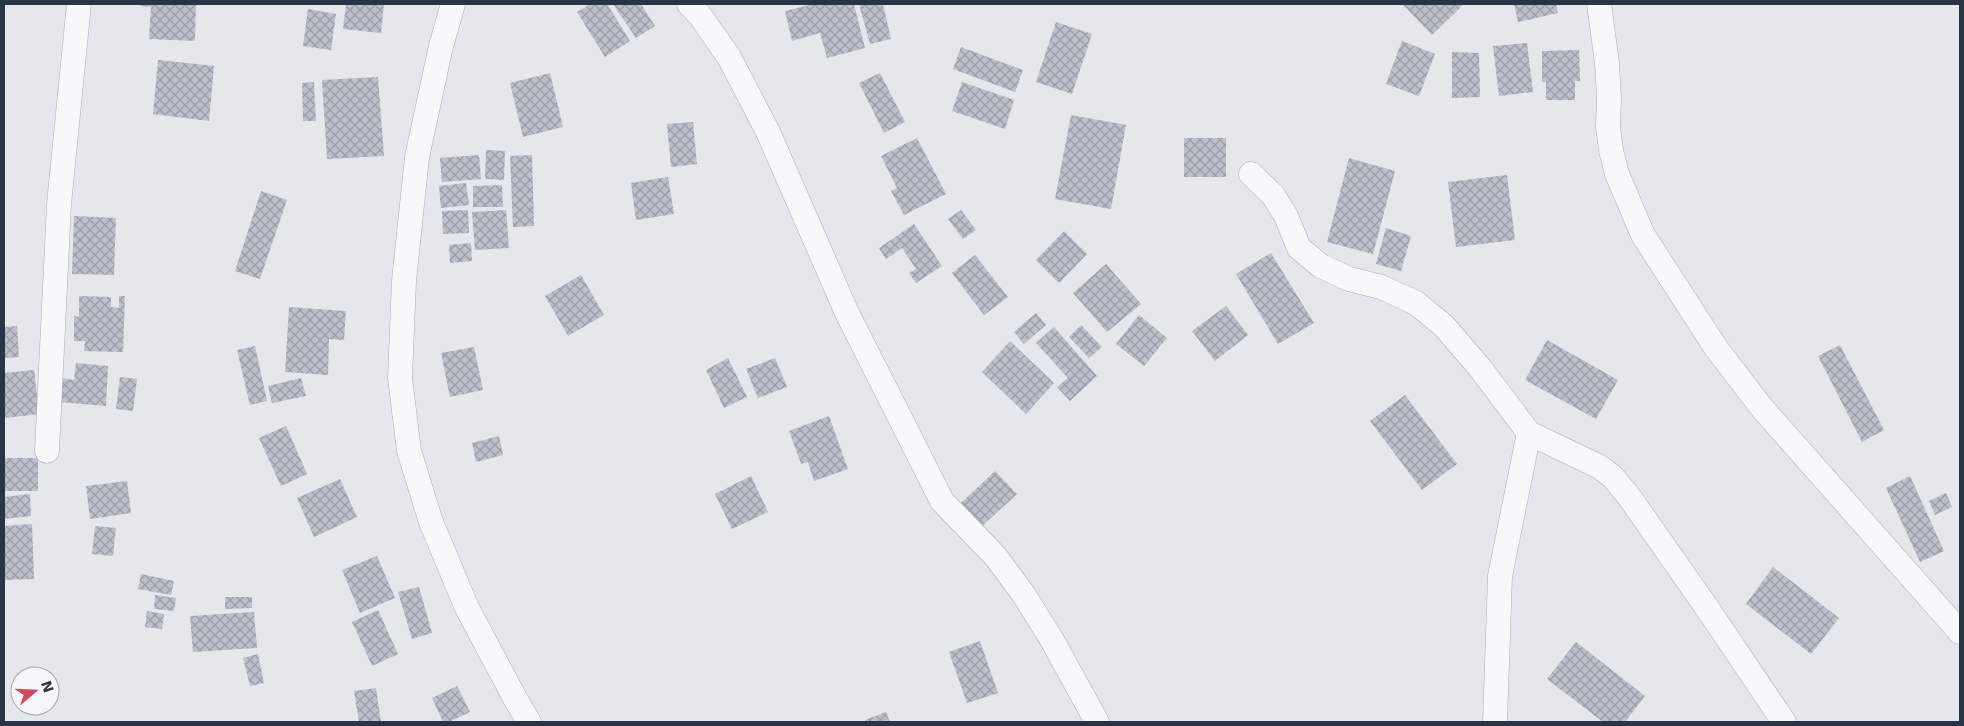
<svg xmlns="http://www.w3.org/2000/svg" width="1964" height="726" font-family="'DejaVu Sans',sans-serif">
	<style>
		.building { fill: url(#building-cross-hatch) }
		.lines { fill: none; stroke-linecap: round; stroke-linejoin: round }
		.minor-casing { stroke: #a9aeb7; stroke-width: 25 }
		.minor { stroke: #f7f8fa; stroke-width: 24 }
	</style>
	<defs>
		<pattern id="building-cross-hatch" width="8" height="8" patternUnits="userSpaceOnUse" patternTransform="scale(1.25)"><rect width="8" height="8" fill="#bbc0ca"/><path d="M0 0l8 8M0 8l8-8" fill="none" stroke="#989da6"/></pattern>
	</defs>
	<rect width="100%" height="100%" fill="#e4e7ec"/>
	<g class="building">
		<path d="M140,4H196L195,41L149,39L151,7L140,6Z"/>
		<path d="M346,4H384L381,33L343,29Z"/>
		<path d="M590,4H607L630,41L605,57L577,12Z"/>
		<path d="M613,4H641L655,26L636,38Z"/>
		<path d="M813,4H854L865,48L827,58L820,33L792,41L785,11Z"/>
		<path d="M859,4H883L891,39L870,44Z"/>
		<path d="M1402,4H1460L1462,6L1432,35Z"/>
		<path d="M1514,4H1556L1558,13L1518,22Z"/>
		<path d="M308,9L336,14L331,50L303,46Z"/>
		<path d="M1056,22L1092,34L1072,94L1036,82Z"/>
		<path d="M1402,41L1435,54L1419,96L1386,84Z"/>
		<path d="M1527,43L1533,92L1499,96L1493,46Z"/>
		<path d="M961,47L1023,70L1015,92L953,69Z"/>
		<path d="M1579,50L1580,81H1575V100H1546V82H1542V51Z"/>
		<path d="M1452,52L1479,53L1480,97L1452,98Z"/>
		<path d="M158,60L214,66L209,121L153,114Z"/>
		<path d="M550,73L563,127L523,137L510,83Z"/>
		<path d="M880,73L905,122L884,133L859,83Z"/>
		<path d="M378,77L384,156L327,159L322,80Z"/>
		<path d="M314,82L316,121H303L302,83Z"/>
		<path d="M962,82L1014,100L1005,129L952,111Z"/>
		<path d="M1071,115L1126,125L1111,209L1055,199Z"/>
		<path d="M693,122L697,164L671,167L667,124Z"/>
		<path d="M917,138L946,194L904,215L891,191L897,188L881,156Z"/>
		<rect x="1184" y="138" width="42" height="39"/>
		<path d="M486,150L505,151L504,180L485,179Z"/>
		<path d="M479,155L481,179L442,182L440,158Z"/>
		<path d="M532,155L534,226L513,227L510,156Z"/>
		<path d="M1349,158L1395,171L1373,254L1327,242Z"/>
		<path d="M1507,175L1515,240L1456,247L1448,182Z"/>
		<path d="M668,177L674,214L636,220L631,183Z"/>
		<path d="M466,183L469,205L441,208L439,186Z"/>
		<path d="M502,185L503,207H473V186Z"/>
		<path d="M261,191L287,200L260,279L235,271Z"/>
		<path d="M468,210L469,233L443,234L442,211Z"/>
		<path d="M506,210L509,248L475,250L472,212Z"/>
		<path d="M961,210L976,230L963,239L948,219Z"/>
		<path d="M74,216L116,218L114,275L72,274Z"/>
		<path d="M914,224L942,266L916,283L909,273L916,269L902,248L886,259L879,248Z"/>
		<path d="M1386,228L1411,236L1401,271L1376,264Z"/>
		<path d="M1064,231L1087,254L1059,283L1036,260Z"/>
		<path d="M471,243L472,261L450,263L449,245Z"/>
		<path d="M1271,253L1314,323L1278,344L1236,274Z"/>
		<path d="M975,255L1008,297L984,315L952,273Z"/>
		<path d="M1106,264L1141,304L1107,332L1073,293Z"/>
		<path d="M581,275L604,315L568,336L545,296Z"/>
		<path d="M79,296L111,297V307L119,308V296H125L123,352L84,351L85,341H74V316L79,317Z"/>
		<path d="M1226,306L1248,335L1215,361L1192,331Z"/>
		<path d="M289,307L346,311L344,340L329,339L328,375L285,372Z"/>
		<path d="M1036,313L1046,325L1024,344L1014,332Z"/>
		<path d="M1139,315L1167,338L1144,366L1116,344Z"/>
		<path d="M1081,325L1102,347L1089,358L1069,337Z"/>
		<path d="M17,326L19,357L4,358V327Z"/>
		<path d="M1054,327L1097,376L1070,401L1057,387L1068,378L1036,343Z"/>
		<path d="M1547,340L1618,380L1596,419L1525,380Z"/>
		<path d="M1010,341L1054,383L1026,414L982,372Z"/>
		<path d="M1840,345L1884,430L1862,442L1818,356Z"/>
		<path d="M255,346L267,401L250,405L237,350Z"/>
		<path d="M474,347L483,390L450,397L441,353Z"/>
		<path d="M728,358L747,397L724,408L706,370Z"/>
		<path d="M775,358L787,387L758,398L746,369Z"/>
		<path d="M76,363L108,366L106,406L59,402L60,378L74,380Z"/>
		<path d="M34,370L39,414L4,418V373Z"/>
		<path d="M120,377L137,379L133,411L116,409Z"/>
		<path d="M301,378L306,396L272,403L268,386Z"/>
		<path d="M1405,395L1457,464L1422,490L1370,421Z"/>
		<path d="M829,416L848,469L814,481L808,462L801,464L789,431Z"/>
		<path d="M286,426L307,474L281,486L259,438Z"/>
		<path d="M499,436L503,455L476,462L472,443Z"/>
		<rect x="4" y="458" width="34" height="33"/>
		<path d="M995,471L1017,494L980,528L959,505Z"/>
		<path d="M751,476L768,512L732,529L715,494Z"/>
		<path d="M1910,476L1944,551L1920,562L1886,488Z"/>
		<path d="M340,479L357,517L314,537L297,498Z"/>
		<path d="M127,481L131,513L90,519L86,486Z"/>
		<path d="M1946,493L1952,507L1935,515L1929,501Z"/>
		<path d="M30,494L31,516L4,519V497Z"/>
		<path d="M32,524L34,579L4,580V526Z"/>
		<path d="M95,526L116,528L113,556L92,554Z"/>
		<path d="M377,556L395,598L360,613L342,570Z"/>
		<path d="M1773,567L1839,618L1811,654L1746,604Z"/>
		<path d="M141,574L174,581L171,595L138,589Z"/>
		<path d="M419,587L432,633L412,639L398,592Z"/>
		<path d="M155,595L176,598L174,611L154,609Z"/>
		<path d="M225,597H252V608L225,609Z"/>
		<path d="M378,610L398,654L372,666L352,622Z"/>
		<path d="M147,611L164,614L162,629L145,627Z"/>
		<path d="M254,612L257,648L193,652L190,616Z"/>
		<path d="M980,641L998,693L967,703L949,652Z"/>
		<path d="M1576,642L1645,696L1625,722H1603L1547,679Z"/>
		<path d="M258,654L264,683L250,686L243,658Z"/>
		<path d="M457,686L470,712L449,722H443L432,698Z"/>
		<path d="M376,688L381,722H359L354,691Z"/>
		<path d="M886,712L890,722H866L865,720Z"/>
	</g>
	<g class="lines">
		<defs>
			<g id="minor">
				<path d="M453,4L441,46L417,157L404,281L400,378L409,451L431,522L467,608L516,700L529,722"/>
				<path d="M689,4L701,17L729,57L768,132L847,313L942,501L996,557L1024,595L1052,640L1097,722"/>
				<path d="M1599,4L1607,63L1609,98L1608,127L1611,150L1617,174L1643,235L1716,348L1762,408L1960,632"/>
				<path d="M1251,174L1273,195L1286,216L1299,248L1321,266L1349,279L1381,287L1416,303L1444,326L1480,368L1529,433L1600,467L1613,477L1630,498L1705,605L1784,722"/>
				<path d="M47,451L59,204L79,4"/>
				<path d="M1495,722L1500,576L1529,433"/>
			</g>
		</defs>
		<use href="#minor" class="minor-casing"/>
		<use href="#minor" class="minor"/>
	</g>
	<rect width="1964" height="726" fill="none" stroke="#2b3445" stroke-width="10"/>
	<g transform="translate(35 691) rotate(71)"><circle r="24" fill="#f4f6f9" stroke="#a4a8b1"/>
	<path d="M0-4L9 19L0 12L-9 19Z" fill="#d1495b"/>
	<text y="-8" font-size="14" font-weight="bold" text-anchor="middle" fill="#2b3445">N</text>
	</g>
</svg>
